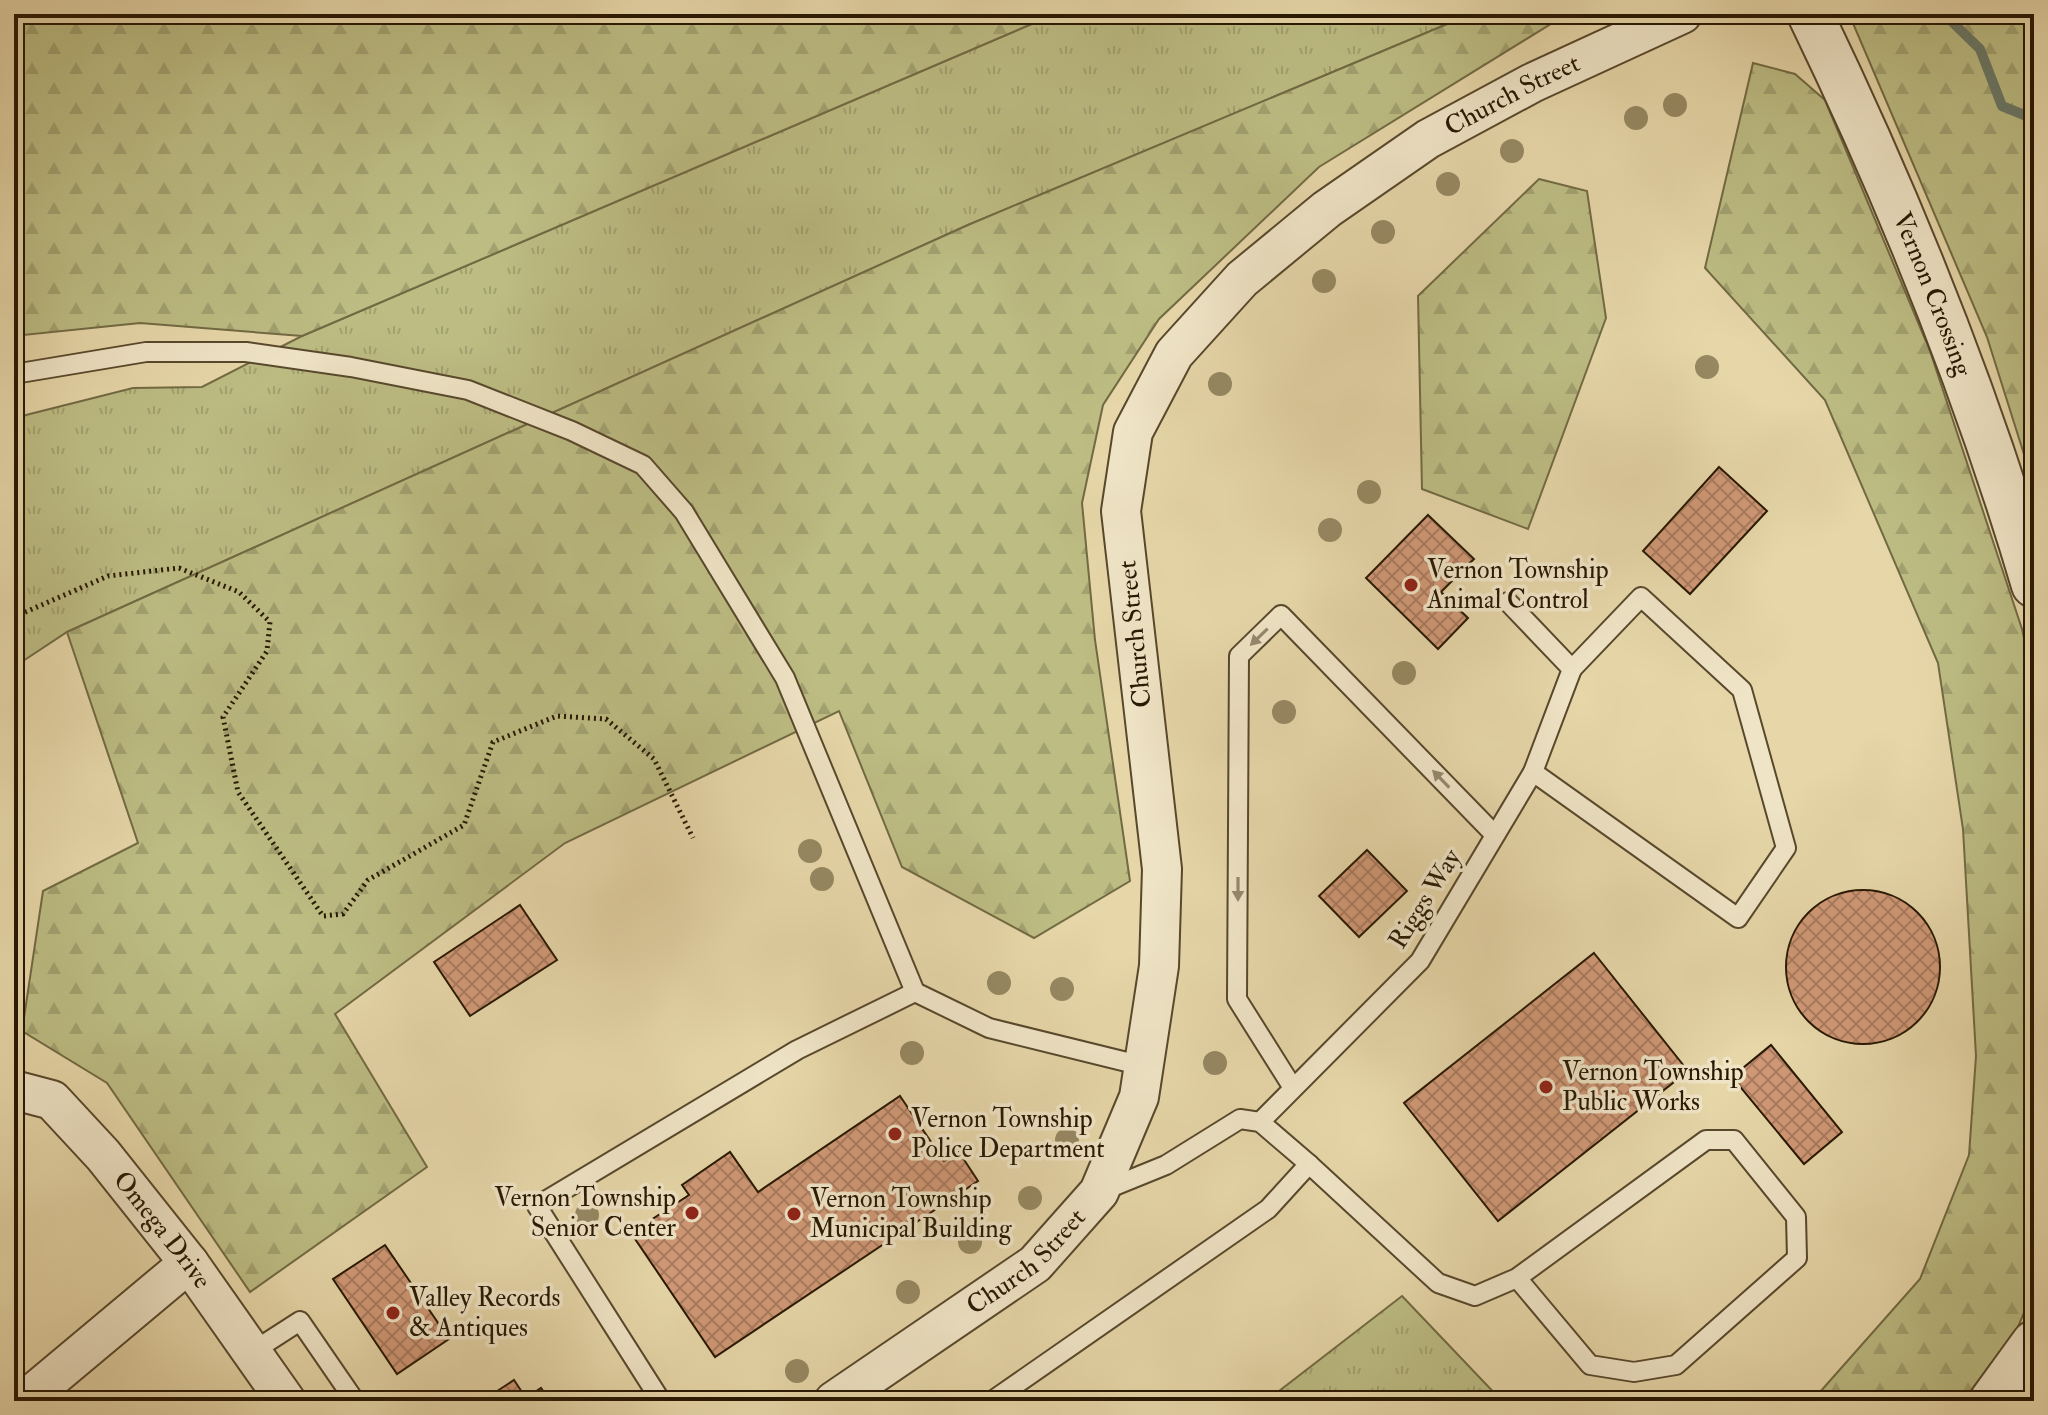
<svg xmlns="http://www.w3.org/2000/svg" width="2048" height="1415" font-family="'IM FELL Double Pica',serif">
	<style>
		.grass { fill: url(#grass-tufts); stroke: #726a43; stroke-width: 2 }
		.forest { fill: url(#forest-firs); stroke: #726a43; stroke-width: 2 }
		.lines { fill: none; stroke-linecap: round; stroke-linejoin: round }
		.stream { stroke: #6a7968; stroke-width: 10 }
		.building { fill: url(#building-cross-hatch); stroke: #281803; stroke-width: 2 }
		.service-casing { stroke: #58482c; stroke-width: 22 }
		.minor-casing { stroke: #58482c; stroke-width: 42 }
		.tertiary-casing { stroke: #58482c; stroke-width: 48 }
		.path { stroke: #281803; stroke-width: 5; stroke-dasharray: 2 4; stroke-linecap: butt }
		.service { stroke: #efe4c6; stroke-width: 18 }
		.minor { stroke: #efe4c6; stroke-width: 38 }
		.tertiary { stroke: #efe4c6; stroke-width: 44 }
		.tree { fill: #968862 }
		.oneway { fill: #95886e }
		.poi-dot { fill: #8f2418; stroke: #efe4c6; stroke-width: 3 }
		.labels { text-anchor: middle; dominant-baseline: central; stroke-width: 7; stroke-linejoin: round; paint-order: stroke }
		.street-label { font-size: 26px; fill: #281803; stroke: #efe4c6 }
		.poi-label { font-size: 26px; fill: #281803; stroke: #efe4c6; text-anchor: start }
	</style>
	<defs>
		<pattern id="grass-tufts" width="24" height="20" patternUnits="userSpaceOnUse" patternTransform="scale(2)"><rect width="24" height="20" fill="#bcbc83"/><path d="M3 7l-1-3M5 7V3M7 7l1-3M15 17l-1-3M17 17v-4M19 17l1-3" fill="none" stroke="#a2a170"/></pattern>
		<pattern id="forest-firs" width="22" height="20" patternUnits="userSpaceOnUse" patternTransform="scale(2)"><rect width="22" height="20" fill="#bcbc83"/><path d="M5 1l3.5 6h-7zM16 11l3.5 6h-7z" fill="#a2a170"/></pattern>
		<pattern id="building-cross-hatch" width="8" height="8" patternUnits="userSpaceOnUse" patternTransform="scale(2)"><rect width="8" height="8" fill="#d09876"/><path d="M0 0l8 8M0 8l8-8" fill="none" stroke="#a97b5f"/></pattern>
	</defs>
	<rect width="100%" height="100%" fill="#e6d6a8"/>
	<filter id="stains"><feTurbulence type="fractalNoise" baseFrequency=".0025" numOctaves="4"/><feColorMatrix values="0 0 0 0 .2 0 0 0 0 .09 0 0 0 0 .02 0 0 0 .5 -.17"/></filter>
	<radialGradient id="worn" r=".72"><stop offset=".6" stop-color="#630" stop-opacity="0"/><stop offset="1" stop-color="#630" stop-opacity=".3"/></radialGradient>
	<g class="grass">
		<path d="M1055,14H1471L968,225L67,632L14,667V422L26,415L133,388L202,387L302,336Z"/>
		<path d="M1402,1296L1502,1401H1266Z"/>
	</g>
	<g class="forest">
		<path d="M14,14H1055L302,336L140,323L14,336Z"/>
		<path d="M1471,14H1567L1319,167L1159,319L1103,405L1082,503L1095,640L1130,881L1034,938L902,867L839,711L565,843L335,1014L427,1167L250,1292L107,1083L22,1031L43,891L138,843L67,632L968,225Z"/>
		<path d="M1849,14H2034V486L1987,337Z"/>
		<path d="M1753,63L1795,74L1825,100L1930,351L2022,629L2034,682V1289L2018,1327L1963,1401H1812L1920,1279L1969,1155L1976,1056L1963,829L1938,663L1825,400L1705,268Z"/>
		<path d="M1539,179L1587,191L1606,318L1528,529L1422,489L1418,296Z"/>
	</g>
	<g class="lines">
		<path class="stream" d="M1944,14L1980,49L2002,106L2034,119"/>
	</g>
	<g class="building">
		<path d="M1719,467L1767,511L1690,594L1643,551Z"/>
		<path d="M1428,515L1474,559L1441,592L1468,618L1438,649L1366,578Z"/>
		<path d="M1367,850L1407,891L1359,937L1319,896Z"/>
		<circle cx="1863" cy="967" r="77"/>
		<path d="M520,905L557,960L470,1016L434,962Z"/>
		<path d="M1594,953L1688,1071L1498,1221L1404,1103Z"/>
		<path d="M1771,1045L1842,1132L1804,1164L1732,1077Z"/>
		<path d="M900,1096L944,1161L959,1152L978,1181L715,1357L631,1233L689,1195L682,1185L730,1152L758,1192Z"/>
		<path d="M385,1245L449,1339L397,1374L333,1279Z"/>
		<path d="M514,1380L526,1398L541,1388L550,1401H482Z"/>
	</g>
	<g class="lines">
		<defs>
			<g id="service">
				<path d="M14,374L146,352H246L351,367L468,390L572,431L643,465L684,512L785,678L915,992L989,1028L1143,1066"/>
				<path d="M1533,772L1738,918L1786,848L1742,690L1641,597L1572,669"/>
				<path d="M1293,1088L1237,999L1239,656L1281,615L1495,835"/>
				<path d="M1260,1122L1420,961L1533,772L1572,669L1508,602"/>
				<path d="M1309,1164L1438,1283L1475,1296L1517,1278L1706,1140H1734L1796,1217L1797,1258L1676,1365L1634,1372L1590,1365L1517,1278"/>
				<path d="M252,1352L300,1321L355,1401"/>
				<path d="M661,1401L537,1206L797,1050L915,992"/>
				<path d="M992,1401L1268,1209L1309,1164L1260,1122L1240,1119L1166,1165L1102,1191"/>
			</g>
			<g id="minor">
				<path id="s1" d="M14,1090L52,1100L103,1155L189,1263L286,1401"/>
				<path d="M24,1401L189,1263"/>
				<path id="s2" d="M834,1401L1035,1264L1099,1192L1139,1097L1159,966L1162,869L1121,511L1133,432L1174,354L1242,279L1327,209L1428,139L1532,83L1682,14"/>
			</g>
			<g id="tertiary">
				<path id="s3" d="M1810,14C1899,198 1976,389 2034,585"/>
				<path d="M1992,1401L2034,1343"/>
			</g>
		</defs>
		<use href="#service" class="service-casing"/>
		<use href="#minor" class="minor-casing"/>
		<use href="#tertiary" class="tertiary-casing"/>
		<path class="path" d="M14,617L108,576L179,568L239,592L270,622L267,651L223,717L238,792L323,916L343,914L368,880L464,825L493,742L557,716L606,719L654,759L693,838"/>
		<use href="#service" class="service"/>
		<use href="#minor" class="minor"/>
		<use href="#tertiary" class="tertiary"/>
	</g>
	<g class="tree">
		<circle cx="1675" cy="105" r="12"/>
		<circle cx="1636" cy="118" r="12"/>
		<circle cx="1512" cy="151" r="12"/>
		<circle cx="1448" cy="184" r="12"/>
		<circle cx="1383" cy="232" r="12"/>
		<circle cx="1324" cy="281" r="12"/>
		<circle cx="1707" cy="367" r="12"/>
		<circle cx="1220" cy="384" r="12"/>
		<circle cx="1369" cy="492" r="12"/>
		<circle cx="1330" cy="530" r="12"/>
		<circle cx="1404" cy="673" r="12"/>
		<circle cx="1284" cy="712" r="12"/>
		<circle cx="810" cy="851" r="12"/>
		<circle cx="822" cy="879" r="12"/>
		<circle cx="999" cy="983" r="12"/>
		<circle cx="1062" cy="989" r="12"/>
		<circle cx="912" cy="1053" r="12"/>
		<circle cx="1215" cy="1063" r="12"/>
		<circle cx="1067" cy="1140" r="12"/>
		<circle cx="1030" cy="1198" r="12"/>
		<circle cx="587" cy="1215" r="12"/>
		<circle cx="970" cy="1242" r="12"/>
		<circle cx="908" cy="1292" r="12"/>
		<circle cx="797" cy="1371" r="12"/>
	</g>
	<defs><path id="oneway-solid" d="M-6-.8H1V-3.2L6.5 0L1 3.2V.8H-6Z" transform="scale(2)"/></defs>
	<g class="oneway">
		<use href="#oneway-solid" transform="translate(1259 637) rotate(136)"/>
		<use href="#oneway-solid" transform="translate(1441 779) rotate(-134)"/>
		<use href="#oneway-solid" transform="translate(1238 889) rotate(90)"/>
	</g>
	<g class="poi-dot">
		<circle cx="1411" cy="585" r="8"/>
		<circle cx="1546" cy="1087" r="8"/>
		<circle cx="895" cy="1134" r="8"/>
		<circle cx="692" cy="1213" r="8"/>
		<circle cx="794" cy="1214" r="8"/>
		<circle cx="393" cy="1313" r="8"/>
	</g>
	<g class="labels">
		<g class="street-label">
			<text stroke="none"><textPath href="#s2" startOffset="1630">Church Street</textPath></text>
			<text stroke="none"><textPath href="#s3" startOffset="306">Vernon Crossing</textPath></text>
			<text transform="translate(1135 634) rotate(-96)">Church Street</text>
			<text transform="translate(1425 899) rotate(-58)">Riggs Way</text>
			<text stroke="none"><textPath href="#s1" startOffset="210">Omega Drive</textPath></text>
			<text stroke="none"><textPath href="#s2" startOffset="238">Church Street</textPath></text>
		</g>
		<g class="poi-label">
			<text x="1427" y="570">Vernon Township<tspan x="1427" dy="30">Animal Control</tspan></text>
			<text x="1562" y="1072">Vernon Township<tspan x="1562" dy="30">Public Works</tspan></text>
			<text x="911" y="1119">Vernon Township<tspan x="911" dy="30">Police Department</tspan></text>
			<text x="676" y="1198" text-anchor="end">Vernon Township<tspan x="676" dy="30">Senior Center</tspan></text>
			<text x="810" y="1199">Vernon Township<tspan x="810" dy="30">Municipal Building</tspan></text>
			<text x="409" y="1298">Valley Records<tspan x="409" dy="30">&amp; Antiques</tspan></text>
		</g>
	</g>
	<rect width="2048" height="1415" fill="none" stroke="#e6d6a8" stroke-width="48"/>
	<rect x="16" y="16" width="2016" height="1383" fill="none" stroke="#281803" stroke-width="4"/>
	<rect x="24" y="24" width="2000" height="1367" fill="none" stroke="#281803" stroke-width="2"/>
	<rect width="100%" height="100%" filter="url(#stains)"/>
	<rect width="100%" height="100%" fill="url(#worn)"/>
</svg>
